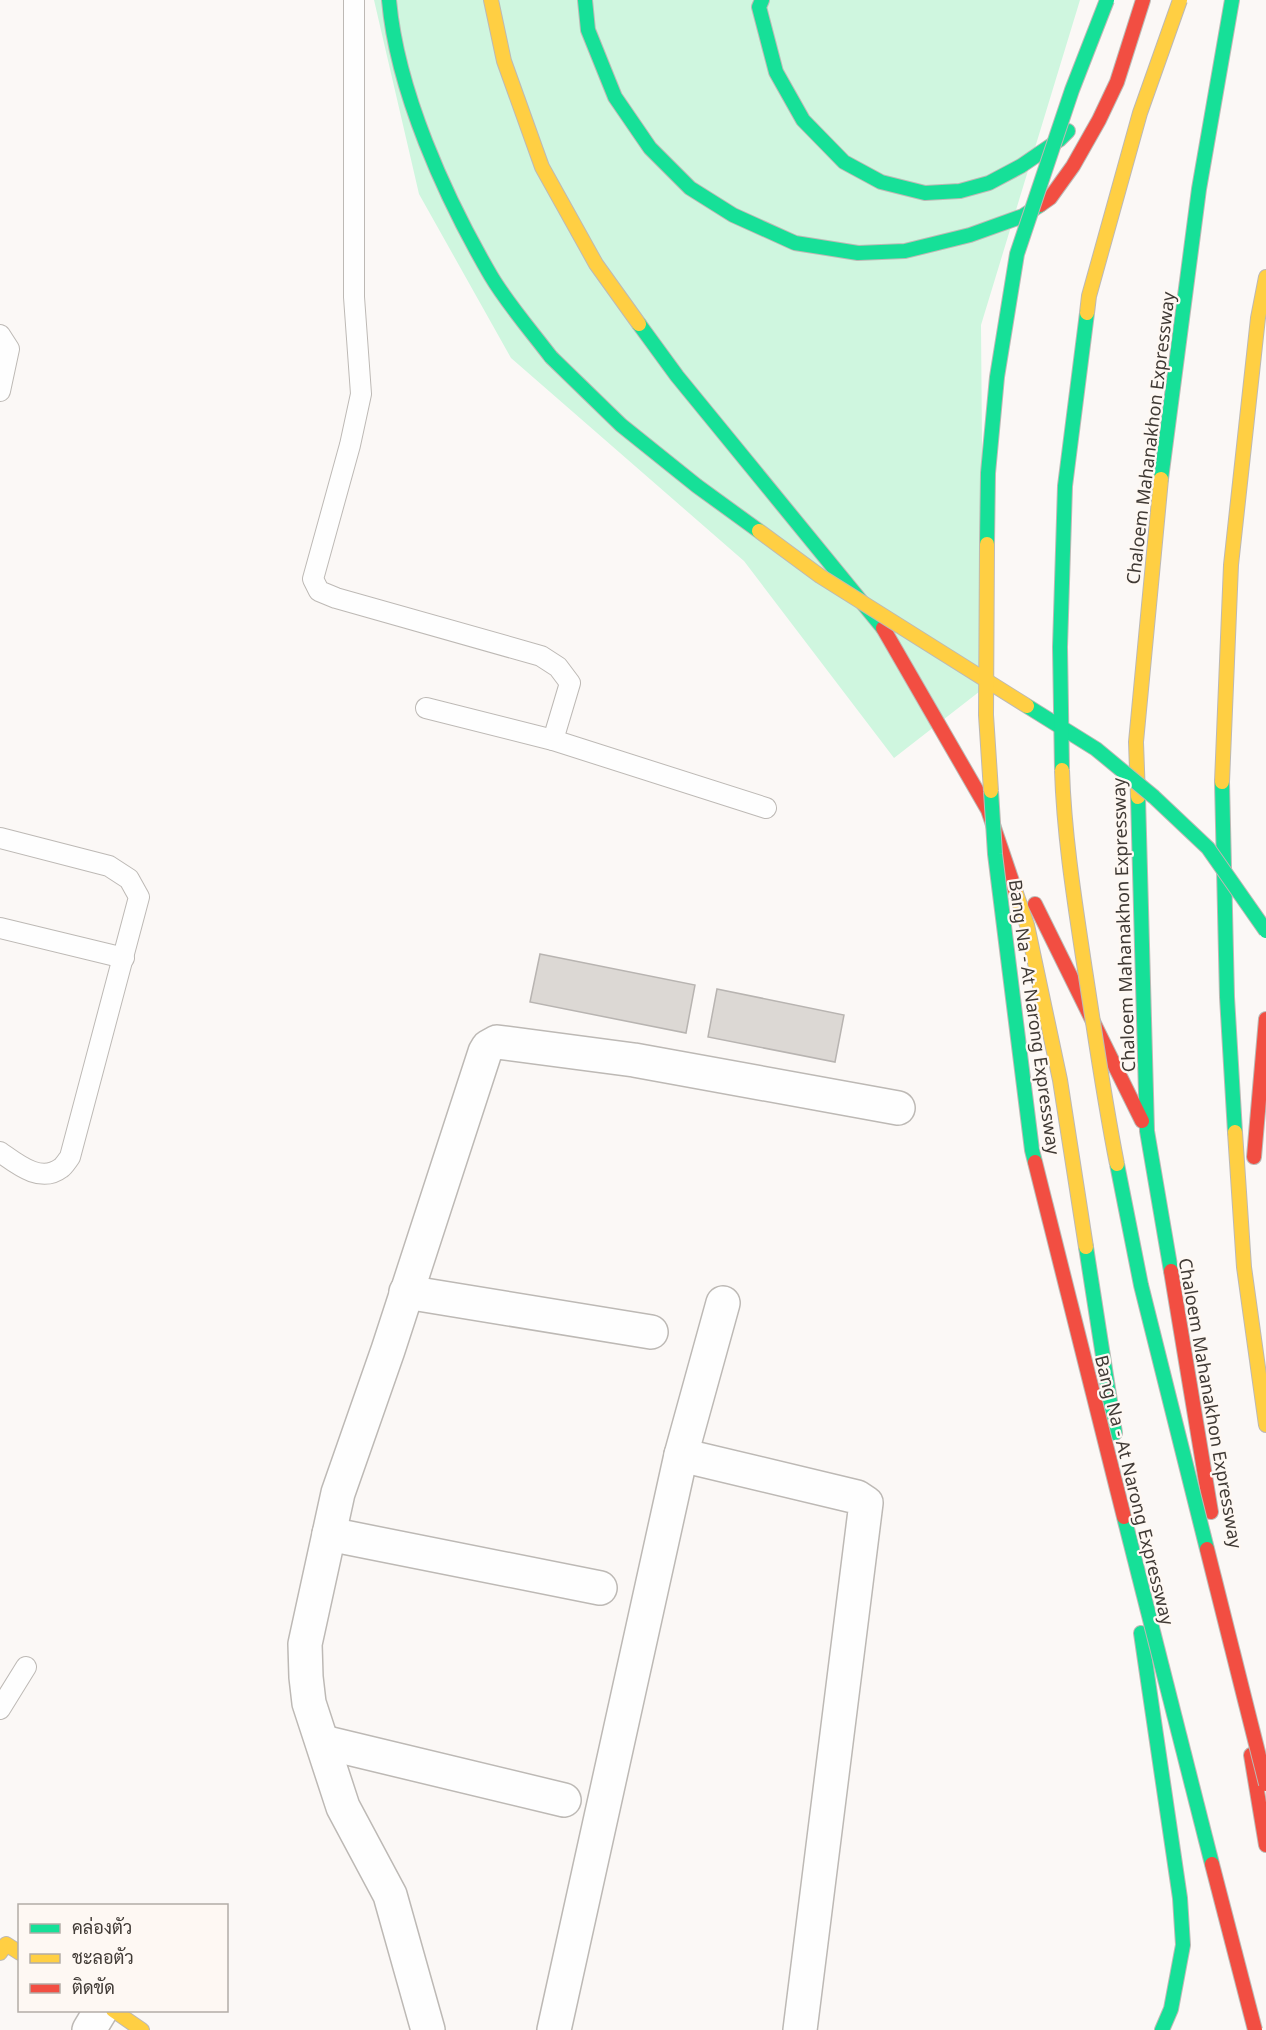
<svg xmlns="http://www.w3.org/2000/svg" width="1266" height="2030" font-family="'Noto Sans',Sarabun,sans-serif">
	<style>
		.green { fill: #cff6df }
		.building { fill: #dcd8d4; stroke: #b8b4b1; stroke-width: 1.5 }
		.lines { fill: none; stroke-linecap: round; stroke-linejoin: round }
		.lane-casing { stroke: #bdb9b5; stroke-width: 22 }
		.street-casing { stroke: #bdb9b5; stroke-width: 36 }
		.fast-casing { stroke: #bdb9b5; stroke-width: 16 }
		.slow-casing { stroke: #bdb9b5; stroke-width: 16 }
		.jam-casing { stroke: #bdb9b5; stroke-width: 16 }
		.lane { stroke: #fefefe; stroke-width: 20 }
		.street { stroke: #fefefe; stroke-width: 33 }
		.fast { stroke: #16e098; stroke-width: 14 }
		.slow { stroke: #ffcf43; stroke-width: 14 }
		.jam { stroke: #f24e42; stroke-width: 14 }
		.fast-bridge-casing { stroke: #bdb9b5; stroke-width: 16; stroke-linecap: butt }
		.slow-bridge-casing { stroke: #bdb9b5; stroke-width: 16; stroke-linecap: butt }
		.jam-bridge-casing { stroke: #bdb9b5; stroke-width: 16; stroke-linecap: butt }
		.fast-bridge { stroke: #16e098; stroke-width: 14 }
		.slow-bridge { stroke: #ffcf43; stroke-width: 14 }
		.jam-bridge { stroke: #f24e42; stroke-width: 14 }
		.labels { text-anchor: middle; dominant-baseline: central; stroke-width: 4.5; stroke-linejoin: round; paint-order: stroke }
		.street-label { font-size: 18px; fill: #403a35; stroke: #fef8f3 }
	</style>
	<rect width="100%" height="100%" fill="#fbf8f6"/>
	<path class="green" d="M374,0H1080L981,325L984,688L894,758L744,561L511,358L419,194Z"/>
	<g class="building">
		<path d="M540,954L695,985L686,1033L530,1002Z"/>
		<path d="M717,989L844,1015L835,1062L708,1037Z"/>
	</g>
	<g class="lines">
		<defs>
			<g id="lane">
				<path d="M354,0V297L361,394L350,445L313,579L319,591L336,598L541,656L558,667L570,683L553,740L426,708"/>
				<path d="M0,335L9,349L0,391"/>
				<path d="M553,740L766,808"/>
				<path d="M0,838L109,866L129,879L139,897L70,1157C67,1161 64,1166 61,1168C40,1184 16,1163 0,1152"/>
				<path d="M0,928L124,958"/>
				<path d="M0,1709L26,1667"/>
			</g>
			<g id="street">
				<path d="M406,1292L651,1332"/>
				<path d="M681,1455L857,1497L866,1503L800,2030"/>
				<path d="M329,1534L600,1588"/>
				<path d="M323,1742L564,1800"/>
				<path d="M89,2030L101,2010"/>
				<path d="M428,2030L390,1895L343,1807L309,1703L306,1677L305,1644L338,1493L388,1350L485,1052L488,1047L497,1042L634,1060L898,1108"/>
				<path d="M554,2030L681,1455L723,1303"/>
			</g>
			<g id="fast">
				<path d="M389,0C397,91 445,197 491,276C507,303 532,332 551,357"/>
				<path d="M585,0L588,30L615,97L650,148L690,188L733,215L795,243L858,253L905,251L970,235L1023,216L1040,205"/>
				<path d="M762,0L759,7L776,72L803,120L844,162L881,182L925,193L960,191L989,183L1021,166L1059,140L1068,131"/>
				<path d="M639,324L677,376L883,628"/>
				<path d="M1161,479L1199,189L1232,0"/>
				<path d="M1222,782L1227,997L1235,1132"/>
				<path d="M1138,797L1147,1131L1171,1271"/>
				<path d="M1086,1247L1115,1433"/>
				<path d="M1141,1633L1180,1898L1183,1945L1171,2009L1162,2030"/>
			</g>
			<g id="slow">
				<path d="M491,0L504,61L542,167L596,264L639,324"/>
				<path d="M1222,782L1231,565L1258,318L1266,277"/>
				<path d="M1138,797L1136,742L1161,479"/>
				<path d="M1015,890L1027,925L1060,1080L1086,1247"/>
				<path d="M1235,1132L1244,1267L1266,1425"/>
				<path d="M0,1953L6,1944L20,1953"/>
				<path d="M113,2010L142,2030"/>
			</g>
			<g id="jam">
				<path d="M1040,205L1050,198L1073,166L1099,120L1117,82L1143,0"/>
				<path d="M883,628L988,810L1015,890"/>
				<path d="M1035,904L1142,1121"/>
				<path d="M1254,1157L1266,1019"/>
				<path d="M1171,1271L1211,1512"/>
				<path d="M1251,1755L1266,1845"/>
			</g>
		</defs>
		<use href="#lane" class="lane-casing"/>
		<use href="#street" class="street-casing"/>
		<use href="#fast" class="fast-casing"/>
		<use href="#slow" class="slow-casing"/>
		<use href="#jam" class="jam-casing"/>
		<use href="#lane" class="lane"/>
		<use href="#street" class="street"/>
		<use href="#fast" class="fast"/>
		<use href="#slow" class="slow"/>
		<use href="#jam" class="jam"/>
		<defs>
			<g id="fast-bridge">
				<path d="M551,357L621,425L697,486L759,531"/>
				<path d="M987,544L988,473L997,377L1017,254L1072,90L1107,0"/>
				<path d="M1027,706L1096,749L1154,797L1208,848L1266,931"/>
				<path d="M1062,770L1060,647L1065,486L1087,313"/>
				<path d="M991,791L995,854L1032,1150L1035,1162"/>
				<path d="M1117,1164L1141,1285L1207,1549"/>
				<path d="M1124,1517L1212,1864"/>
			</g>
			<g id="slow-bridge">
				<path d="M1087,313L1089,296L1140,113L1180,0"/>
				<path d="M759,531L820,576L1027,706"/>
				<path d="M987,544L986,715L991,791"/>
				<path d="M1062,770C1064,836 1075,904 1085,970C1095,1034 1104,1099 1117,1164"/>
			</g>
			<g id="jam-bridge">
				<path d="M1035,1162L1124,1517"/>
				<path d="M1207,1549L1266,1784"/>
				<path d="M1212,1864L1255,2030"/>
			</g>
		</defs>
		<use href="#fast-bridge" class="fast-bridge-casing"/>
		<use href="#slow-bridge" class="slow-bridge-casing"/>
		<use href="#jam-bridge" class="jam-bridge-casing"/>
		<use href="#fast-bridge" class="fast-bridge"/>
		<use href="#slow-bridge" class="slow-bridge"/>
		<use href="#jam-bridge" class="jam-bridge"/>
	</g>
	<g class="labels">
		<g class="street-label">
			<text transform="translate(1150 438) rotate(-83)">Chaloem Mahanakhon Expressway</text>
			<text transform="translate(1123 925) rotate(-92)">Chaloem Mahanakhon Expressway</text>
			<text transform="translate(1035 1017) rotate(82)">Bang Na - At Narong Expressway</text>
			<text transform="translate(1211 1403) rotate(80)">Chaloem Mahanakhon Expressway</text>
			<text transform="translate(1135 1490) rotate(76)">Bang Na - At Narong Expressway</text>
		</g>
	</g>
	<rect x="18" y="1904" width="210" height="108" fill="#fef8f3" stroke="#b2aca7" stroke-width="1.5"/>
	<rect x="30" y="1924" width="30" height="9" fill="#16e098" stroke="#b2aca7" stroke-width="1.5"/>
	<text x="72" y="1934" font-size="18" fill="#403a35">คล่องตัว</text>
	<rect x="30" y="1954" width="30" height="9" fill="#ffcf43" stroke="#b2aca7" stroke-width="1.5"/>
	<text x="72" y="1964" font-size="18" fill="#403a35">ชะลอตัว</text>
	<rect x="30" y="1984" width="30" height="9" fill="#f24e42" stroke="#b2aca7" stroke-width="1.5"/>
	<text x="72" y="1994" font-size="18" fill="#403a35">ติดขัด</text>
</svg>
